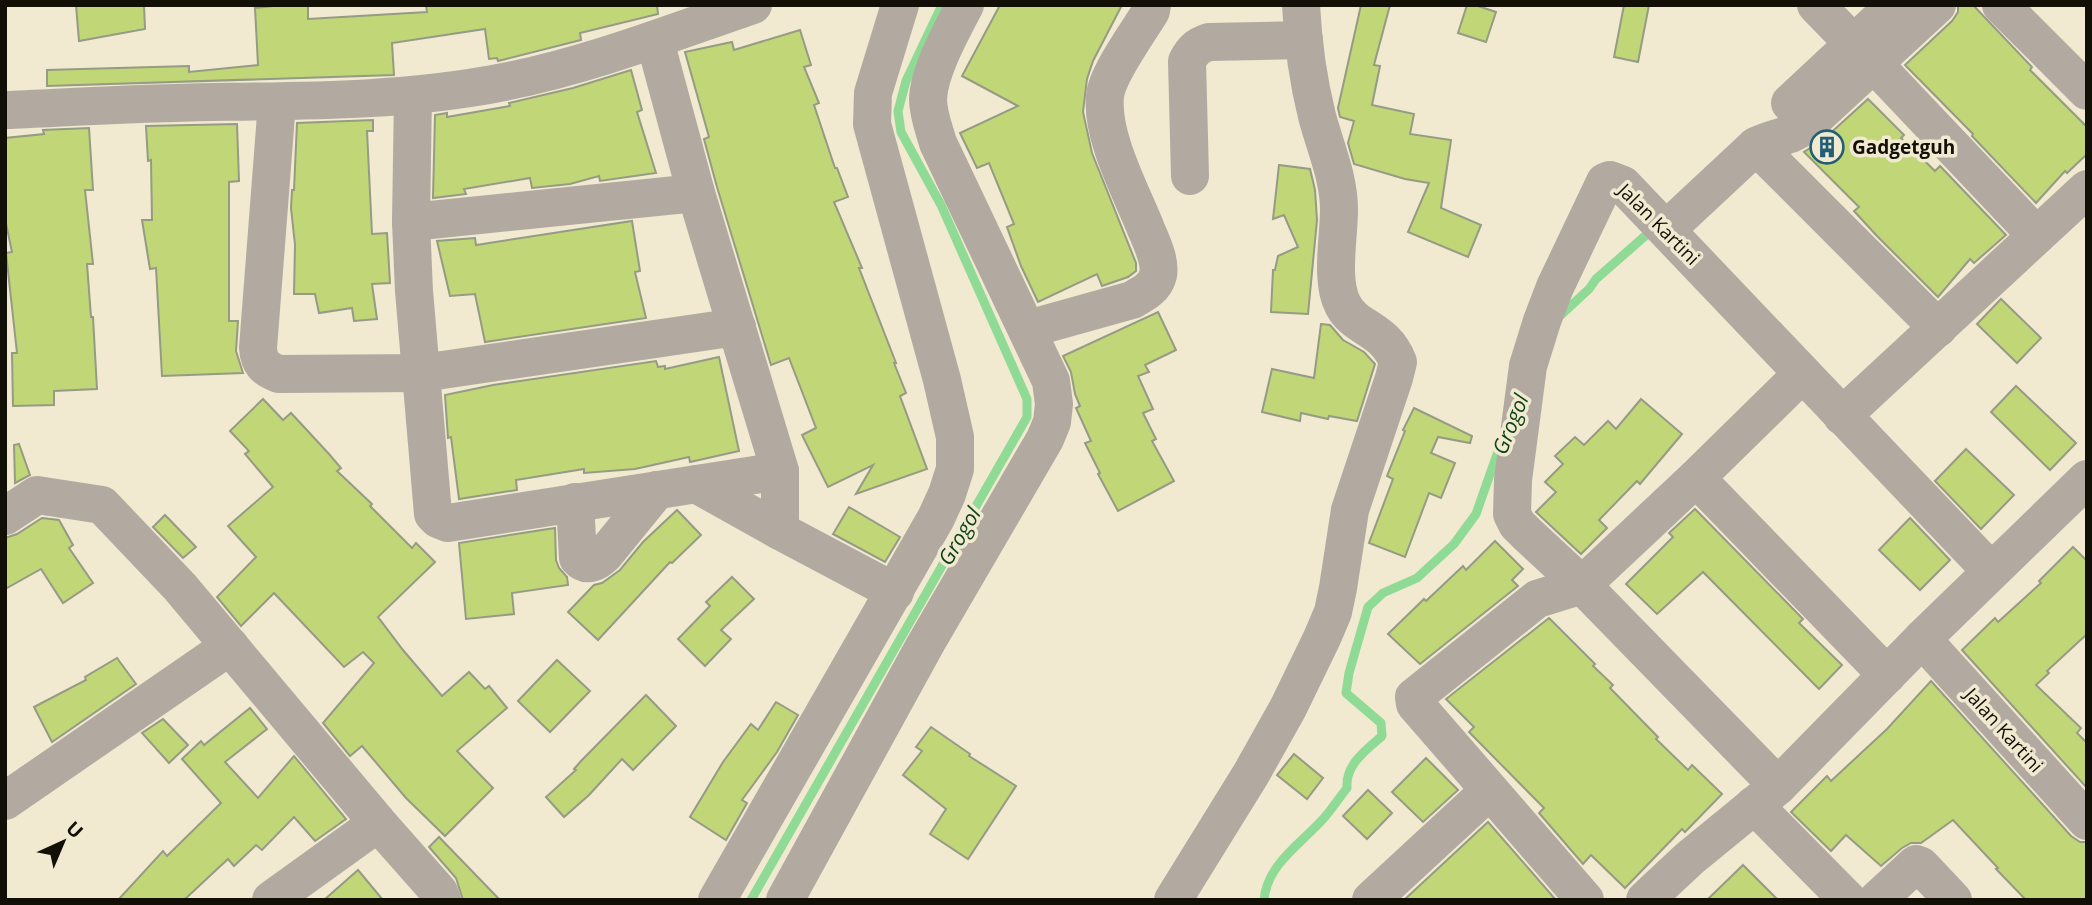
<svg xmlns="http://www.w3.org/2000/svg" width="2092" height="905" font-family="'Open Sans',sans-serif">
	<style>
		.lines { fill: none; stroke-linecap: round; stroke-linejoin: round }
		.stream { stroke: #8fdb95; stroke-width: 9 }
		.building { fill: #c1d777; stroke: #959b84; stroke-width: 2 }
		.minor { stroke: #b2a9a1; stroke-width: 38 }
		.labels { text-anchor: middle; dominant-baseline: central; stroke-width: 7; stroke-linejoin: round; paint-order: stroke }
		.poi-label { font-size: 19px; font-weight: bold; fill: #120f07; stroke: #f1e9d0; text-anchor: start }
		.street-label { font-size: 19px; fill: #120f07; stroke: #f1e9d0 }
		.water-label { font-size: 21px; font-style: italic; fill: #0b4316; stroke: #f1e9d0 }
	</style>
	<rect width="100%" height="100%" fill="#f1e9d0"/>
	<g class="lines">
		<g class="stream">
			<path d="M1561,315L1589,289L1596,279L1653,229"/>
			<path d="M751,900L1027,417V399L941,205L901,132L898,111L906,81L942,5"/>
			<path d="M1264,900C1267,864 1302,843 1324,818C1332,809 1339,798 1347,788C1345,765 1366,750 1382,736L1381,723L1346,693L1349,673L1368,607L1383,593L1417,578L1454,544L1476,514L1501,443"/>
		</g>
	</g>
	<g class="building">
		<path d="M76,5H144L145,29L79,41Z"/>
		<path d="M283,5H308V19L427,12L426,5H657L658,14L580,33L581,40L498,61L497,58L489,59L485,29L392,43L394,75L47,86V70L189,66V72L258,65L255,8Z"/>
		<path d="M1000,5H1122L1093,61L1087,79L1083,112L1092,153L1136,263V271L1128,277L1102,286L1097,274L1038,302L1021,266L1007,227L1014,224L989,163L977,168L960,133L1018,106L962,76Z"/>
		<path d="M1361,5H1390L1374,65L1380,66L1372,105L1414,114L1410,134L1451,140L1441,208L1481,225L1468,257L1408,232L1429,183L1405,179L1354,164L1348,143L1354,121L1340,117L1338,108Z"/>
		<path d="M1467,5H1475L1496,12L1486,42L1458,33Z"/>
		<path d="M1624,5H1649L1638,62L1614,57Z"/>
		<path d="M1958,5H1973L2032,67L2030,70L2087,127V154L2067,173L2065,171L2036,203L1972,136L1973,134L1905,65L1952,21L1958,12Z"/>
		<path d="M800,30L811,65L804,67L819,103L814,105L835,168H837L848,197L834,202L862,268H859L896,363H894L906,393L900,396L927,469L856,494L873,465L828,487L802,435L816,428L789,358L771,365L717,187L704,139L709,137L685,52L732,42L734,50Z"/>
		<path d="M631,70L642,110L637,112L656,173L600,181L599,176L570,184L532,188L530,178L464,189L466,194L433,198L435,115L447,113V117L510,106L509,103L573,88Z"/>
		<path d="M1868,99L1904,135L1901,138L1935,171L1940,166L2006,235L1974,263L1970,259L1938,297L1877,236L1854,211L1859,207L1804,152L1824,139Z"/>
		<path d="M373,120V131H367L372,234L387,233L390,283L372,284L377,319L354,321L352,308L319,313L315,294H294L295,245L291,208L292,190H294L297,123Z"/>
		<path d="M237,124L239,181L229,182V321H238L236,351L243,373L162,376L156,268L150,269L142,220H152L151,160L148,161L146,126Z"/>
		<path d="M89,128L93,190H85L93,264H87L91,317H93L97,389L54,391V405L13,406L12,353H17L6,253L12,252L5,219V138L44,134L43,130Z"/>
		<path d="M1279,165L1310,169L1315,190L1317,220L1308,314L1271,312L1273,270H1275L1278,256L1298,247L1284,215L1273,219Z"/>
		<path d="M632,221L640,271L635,272L646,318L485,342L475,294L450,296L437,241L475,238L476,245Z"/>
		<path d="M2001,299L2041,338L2017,363L1977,324Z"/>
		<path d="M1158,312L1176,350L1145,365L1149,372L1138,376L1153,409L1143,413L1156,439L1152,441L1174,481L1118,511L1098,474L1100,473L1085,443L1091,441L1076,408L1080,406L1075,394L1071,372L1063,356Z"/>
		<path d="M1321,324L1330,325L1343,340L1364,352L1375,364L1357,421L1329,416L1328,419L1301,413L1300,421L1262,412L1272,369L1314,378Z"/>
		<path d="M719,357L739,451L690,462L689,457L635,469L584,473V469L516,480L517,490L459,499L451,437L448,438L445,395L493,385L656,361L658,367L665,366V369Z"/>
		<path d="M2016,386L2076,443L2050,470L1991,412Z"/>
		<path d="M263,399L283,420L291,413L329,454L341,468L337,471L372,504L370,506L412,548L416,543L435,562L378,617L403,650L442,696L469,672L485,689L489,686L507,708L457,751L493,788L445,836L406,798L362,746L350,756L323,723L374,663L363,652L344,667L274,593L241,626L217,597L256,557L228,526L273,487L245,454L249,451L230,431Z"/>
		<path d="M1641,399L1682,434L1640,484L1637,481L1599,520L1607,528L1581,554L1536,512L1556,492L1545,482L1563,464L1555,456L1575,437L1584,445L1608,421L1616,429Z"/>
		<path d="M1414,408L1472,436L1470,443L1438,437L1431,453L1455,463L1441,498L1429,493L1405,557L1369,543L1393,479L1387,476L1405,431L1403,430Z"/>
		<path d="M19,444L30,475L15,483L14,445Z"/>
		<path d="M1966,449L2014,495L1981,529L1935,481Z"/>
		<path d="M849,507L900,537L885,562L833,534Z"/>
		<path d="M1695,509L1803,619L1799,623L1842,665L1819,689L1703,572L1657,614L1626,584L1673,537L1669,533Z"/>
		<path d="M677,510L701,535L672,563L670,562L598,640L568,612L594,585L602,583L620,570L643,542Z"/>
		<path d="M165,515L196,547L183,558L153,527Z"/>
		<path d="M42,518L59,520L73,545L69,548L93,583L63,603L41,569L5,589V538L17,534Z"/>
		<path d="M1910,518L1950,560L1920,590L1879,550Z"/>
		<path d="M555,528L556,560L559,568L567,577L568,585L512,593L514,614L466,619L459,543Z"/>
		<path d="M1495,541L1523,569L1512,580L1518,586L1420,664L1388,634L1424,599L1426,601L1463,566L1466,570Z"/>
		<path d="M2073,547L2087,561V634L2047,671L2049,673L2036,685L2081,728L2077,733L2087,743V788L1962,650L1995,618L1998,622L2041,583L2039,581Z"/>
		<path d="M732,577L754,599L721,630L731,639L705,666L678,639L710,606L706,602Z"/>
		<path d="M1549,618L1595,664L1593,666L1613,685L1610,688L1658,737L1656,739L1688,770L1692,765L1722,794L1685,832L1682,829L1625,888L1591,855L1583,864L1539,813L1544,808L1469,732L1474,727L1446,699Z"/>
		<path d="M117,658L136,684L52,742L34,707L86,680L85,677Z"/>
		<path d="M557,660L590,691L550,732L518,701Z"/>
		<path d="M1931,681L2071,836L2080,842H2087V900H2026L1996,869L1998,868L1953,820L1921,843H1911L1902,848L1881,866L1846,835L1831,851L1791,812L1827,776L1831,781L1887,729Z"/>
		<path d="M646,695L676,726L633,770L622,759L589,795L564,817L546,797L576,770L574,769L581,761Z"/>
		<path d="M776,702L798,715L777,752L742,800L747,803L726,840L690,817L723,762L751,724L758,730Z"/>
		<path d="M250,708L267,729L225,762L258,798L294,756L346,819L315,841L294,817L262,850L256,845L234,866L228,859L184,900H118L163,851L167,856L221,803L182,759L201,741L204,745Z"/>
		<path d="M163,719L188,745L169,763L142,733Z"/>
		<path d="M931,727L970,754L969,756L1016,786L968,859L930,834L946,809L903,775L922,751L916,747Z"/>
		<path d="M1294,754L1323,778L1307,799L1277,775Z"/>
		<path d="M1426,758L1458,790L1423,822L1392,792Z"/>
		<path d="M1368,790L1392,813L1367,839L1343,816Z"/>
		<path d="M1488,822L1556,900H1404Z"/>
		<path d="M439,837L500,900H463L456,878L429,847Z"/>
		<path d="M1743,865L1778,900H1707Z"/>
		<path d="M358,870L383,900H324Z"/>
	</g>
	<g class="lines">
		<g class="minor">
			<path d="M1816,5L1854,44"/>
			<path d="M2001,5L2087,91"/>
			<path d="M655,41L696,193L780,471V531L895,592"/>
			<path d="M1874,64L2036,235"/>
			<path d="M413,95L411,222L414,291L433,514L438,519L448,523L780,471"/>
			<path d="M277,102L258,348C259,363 265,369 279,374L422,373L737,327"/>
			<path d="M1790,103L1895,5"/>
			<path d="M5,110C74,107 143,103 213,102C310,101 408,101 504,82C590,65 671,33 753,5"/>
			<path d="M1756,146L1938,328"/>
			<path d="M1190,176L1187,61C1193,50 1197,46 1209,42L1304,40"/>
			<path d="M411,222L696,193"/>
			<path d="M1667,229L1756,146C1776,136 1790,138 1809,123L1937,5"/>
			<path d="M1028,329L1132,300C1143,294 1155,288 1158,275C1161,261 1151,241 1146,229C1131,191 1101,137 1105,96C1107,74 1139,31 1151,11L1152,5"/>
			<path d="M1842,416L2087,189"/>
			<path d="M1696,478L1802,374"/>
			<path d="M696,484L780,531"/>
			<path d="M575,502L578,558C587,568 597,562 605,554L657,490"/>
			<path d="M5,516L37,495L102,505L180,587L378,823L439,892L442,900"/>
			<path d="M1922,639L2087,821"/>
			<path d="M1778,786L1582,585L1527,534L1517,524L1512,514L1513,480L1528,366L1542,321L1555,287L1605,182L1610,180L1623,185L1991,571"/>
			<path d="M5,801L230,646"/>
			<path d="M1754,805L1848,900"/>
			<path d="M271,900L378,823"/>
			<path d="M717,900L936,518L947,494L955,469V437L942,380L872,124L873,93L900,5"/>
			<path d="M785,900L925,645L1045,439L1052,422L1054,404L1051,381L938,143C934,129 928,114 928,99C929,71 952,30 965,5"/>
			<path d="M1173,900L1251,774L1288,708L1322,638L1333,612L1338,588L1350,510L1394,378L1398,362C1384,327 1356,330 1343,305C1330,281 1339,237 1339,210C1339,177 1325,147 1317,116C1308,80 1303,43 1301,5"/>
			<path d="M1371,900L1489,791"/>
			<path d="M1585,900L1415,704L1414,697L1537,599L1582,585L1696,478L1887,675"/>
			<path d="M1645,900L1690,858L1778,786L1922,639L2087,479"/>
			<path d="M1877,900L1916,864L1921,866L1953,900"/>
		</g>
	</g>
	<defs>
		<symbol id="building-ring" viewBox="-11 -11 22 22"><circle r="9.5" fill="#f1e9d0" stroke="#225f76" stroke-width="1.5"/><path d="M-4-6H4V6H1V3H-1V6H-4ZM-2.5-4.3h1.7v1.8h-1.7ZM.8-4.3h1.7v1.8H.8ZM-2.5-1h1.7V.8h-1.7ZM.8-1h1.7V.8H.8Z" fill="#225f76"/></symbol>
	</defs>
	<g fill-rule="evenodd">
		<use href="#building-ring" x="1808" y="128" width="38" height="38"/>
	</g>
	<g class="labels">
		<g class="poi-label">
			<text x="1852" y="147">Gadgetguh</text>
		</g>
		<g class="street-label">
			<text transform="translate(1659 224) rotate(45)">Jalan Kartini</text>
			<text transform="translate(2004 730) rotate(48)">Jalan Kartini</text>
		</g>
		<g class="water-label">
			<text transform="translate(1510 424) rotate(-68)">Grogol</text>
			<text transform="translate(959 536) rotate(-60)">Grogol</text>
		</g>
	</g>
	<rect width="2092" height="905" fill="none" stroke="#120f07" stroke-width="14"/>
	<g transform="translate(63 842) rotate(44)" stroke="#f1e9d0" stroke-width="5" paint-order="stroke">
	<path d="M0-5L12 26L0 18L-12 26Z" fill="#120f07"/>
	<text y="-10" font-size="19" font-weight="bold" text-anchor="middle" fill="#120f07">U</text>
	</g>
</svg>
